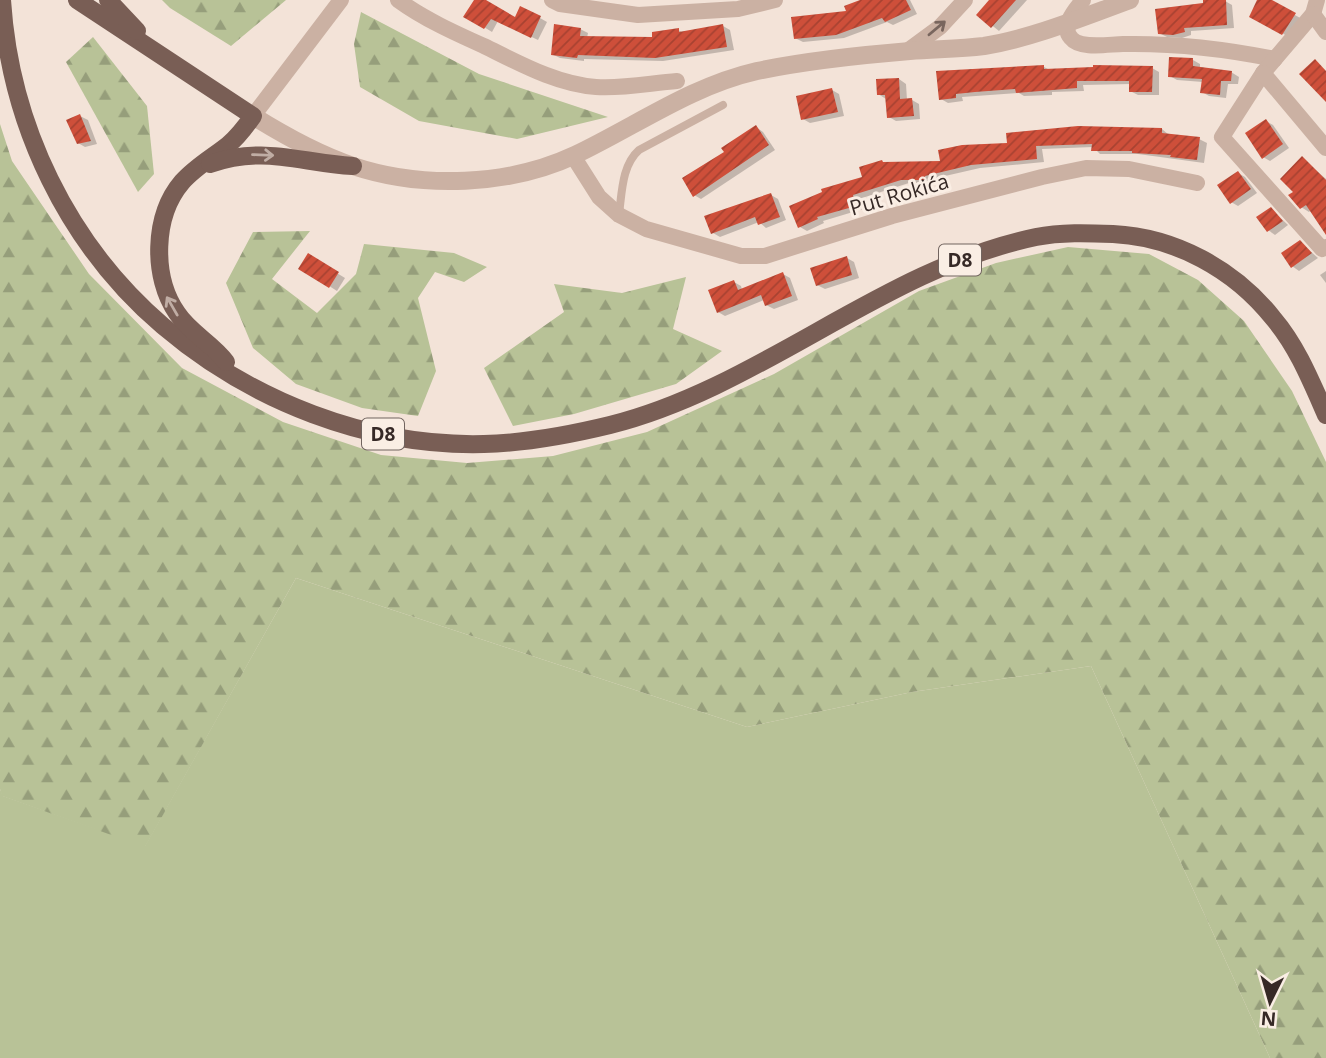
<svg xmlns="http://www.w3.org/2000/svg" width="1326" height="1058" font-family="'Open Sans',sans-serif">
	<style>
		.grass { fill: #b8c297 }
		.forest { fill: url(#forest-firs) }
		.shadow { fill: #0003 }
		.building { fill: url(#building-hatch) }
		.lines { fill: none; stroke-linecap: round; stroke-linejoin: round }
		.service { stroke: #cbb1a3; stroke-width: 8 }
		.minor { stroke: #cbb1a3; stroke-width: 16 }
		.tertiary { stroke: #cbb1a3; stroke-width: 18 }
		.primary { stroke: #795e55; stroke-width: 18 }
		.oneway { stroke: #79665e }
		.oneway2 { stroke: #c0ada4 }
		.labels { text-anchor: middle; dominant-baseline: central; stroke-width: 6; stroke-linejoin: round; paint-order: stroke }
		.shield { fill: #faeee4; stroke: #71645f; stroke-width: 2 }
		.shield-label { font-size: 19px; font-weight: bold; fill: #362926 }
		.street-label { font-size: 21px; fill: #362926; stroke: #faeee4 }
	</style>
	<defs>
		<pattern id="forest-firs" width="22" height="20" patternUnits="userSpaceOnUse" patternTransform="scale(1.75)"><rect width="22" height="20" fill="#b8c297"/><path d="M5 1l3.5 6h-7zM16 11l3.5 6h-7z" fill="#969e7b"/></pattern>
		<pattern id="building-hatch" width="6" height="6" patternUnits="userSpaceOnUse" patternTransform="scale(1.75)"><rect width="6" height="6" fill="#ce4f3a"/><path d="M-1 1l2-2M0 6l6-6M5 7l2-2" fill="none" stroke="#a84231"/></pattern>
	</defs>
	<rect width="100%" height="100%" fill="#f3e3d8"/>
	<path class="grass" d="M296,578L747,727L912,692L1091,666L1270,1058H0V789L3,796L145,846Z"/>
	<g class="forest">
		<path d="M162,0H286L231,46L170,8Z"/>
		<path d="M361,12L479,74L608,117L517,139L419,121L360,87L354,44Z"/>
		<path d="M93,37L147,106L154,174L138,192L66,62Z"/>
		<path d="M0,124L12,161L89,274L182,368L283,422L381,455L467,463L553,456L647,432L774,374L919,291L996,263L1068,247L1149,254L1198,280L1244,321L1292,391L1326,462V1058H1270L1091,666L912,692L747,727L296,578L145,847L2,796L0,789Z"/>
		<path d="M310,231L272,279L317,313L356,274L364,244L454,253L487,267L464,282L435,272L418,298L436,371L418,416L362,408L296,384L253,348L226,283L253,232Z"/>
		<path d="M686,277L673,329L722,351L676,384L574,414L513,426L484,368L564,312L554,284L622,293Z"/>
	</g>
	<g class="shadow">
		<path d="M476,0H482L516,19L540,18L547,22L538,40L498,21L492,32L466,16Z"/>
		<path d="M863,0H910L917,14L893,25L887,22L844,38L803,42L795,38L848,13Z"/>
		<path d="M992,0H1027L999,31L979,15Z"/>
		<path d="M1259,0H1268L1302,19L1289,37L1251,16Z"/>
		<path d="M1225,1L1232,5L1234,28L1191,31V35L1182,38L1167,37L1159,33Z"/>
		<path d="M723,26L730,30L734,50L663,61L584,59V61L560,58L552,54L580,29L588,33L587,38H654L678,30L684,33Z"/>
		<path d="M1193,60L1200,64V68L1231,72L1239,77L1238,84H1228L1226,98L1209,96L1202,92L1203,82L1177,80L1170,76Z"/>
		<path d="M1044,67L1050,70L1152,68L1159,72V95H1138L1130,91L1131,84L1083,85L1084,91L1052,92V95L1024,96L1019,93L962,97L963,101L948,103L941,99Z"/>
		<path d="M899,79L906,84L907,100H912L919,104L920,119L896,121L889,117L886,99L878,94Z"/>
		<path d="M832,90L839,94L844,116L810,123L803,119Z"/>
		<path d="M80,116L88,120L97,144L85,147L78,143Z"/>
		<path d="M1266,121L1273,125L1289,148L1270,161L1263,157Z"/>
		<path d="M756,127L763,132L775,150L701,199L694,195L726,153Z"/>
		<path d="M1162,129L1169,135L1199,139L1207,143L1204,163L1138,154H1100L1093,147L1042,149L1044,162L980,168L932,179V183H909L859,199L863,209L823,221L824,223L807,231L800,227L791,207L1009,144Z"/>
		<path d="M1302,158L1326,179V228L1311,210L1309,212L1301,207L1296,192Z"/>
		<path d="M1238,173L1245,177L1257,193L1238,206L1231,202Z"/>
		<path d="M771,195L778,199L786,220L766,228L759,222L720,237L713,233Z"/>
		<path d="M1271,209L1288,225L1275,235L1268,230Z"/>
		<path d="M1300,242L1318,258L1299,271L1292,266Z"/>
		<path d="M309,256L345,278L337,291L301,268Z"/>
		<path d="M847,258L854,262L859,278L825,289L817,285Z"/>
		<path d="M1326,271V283L1320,275Z"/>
		<path d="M783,274L790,278L798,300L774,309L766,305L764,300L725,316L718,312L734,282L741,286L742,290Z"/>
	</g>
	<g class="building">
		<path d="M474,0H486L515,17L520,6L541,16L531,38L491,19L484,29L463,17Z"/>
		<path d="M860,0H906L911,10L885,22L882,18L836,35L794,39L791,17L846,11L844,6Z"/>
		<path d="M989,0H1016L991,28L976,15Z"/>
		<path d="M1203,0H1226L1227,25L1184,28L1185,32L1173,35L1158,34L1155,9L1203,3Z"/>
		<path d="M1257,0H1272L1296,13L1282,35L1249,17Z"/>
		<path d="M554,24L581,28L580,36L652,37V32L679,28V32L723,24L727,47L655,58L578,55L577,58L551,55Z"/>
		<path d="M1169,57L1193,58V66L1232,71L1231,81H1221L1220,95L1200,93L1202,79L1168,77Z"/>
		<path d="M1315,59L1326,71V102L1299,74Z"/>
		<path d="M1044,65V69L1093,67V65L1153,66L1152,92H1129V81H1077V88L1016,93L1015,89L975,92L956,94V98L939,100L936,71Z"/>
		<path d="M899,78L900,99L912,98L914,116L887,118L885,95H877L876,79Z"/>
		<path d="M832,88L838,112L801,120L796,96Z"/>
		<path d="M80,114L91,141L77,144L66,120Z"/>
		<path d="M1266,119L1283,144L1262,159L1245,133Z"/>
		<path d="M756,125L769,145L693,197L682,178L724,152L721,148Z"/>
		<path d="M1078,126L1162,128V133L1200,137L1197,160L1170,157L1171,155L1132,153V151H1091L1092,144L1036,146L1037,159L971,165L925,176V180H901L853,195L856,206L817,217L818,219L798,228L789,206L822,192L821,189L862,177L859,167L882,160L883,162L940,161L938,150L962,145L1007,143L1006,133Z"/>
		<path d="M1302,156L1326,180V235L1306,205L1300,209L1288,195L1293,192L1280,179Z"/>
		<path d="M1238,171L1251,189L1230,204L1217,185Z"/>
		<path d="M771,193L780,217L758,225L755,217L711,234L704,216Z"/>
		<path d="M1271,207L1283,221L1267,232L1256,217Z"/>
		<path d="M1300,240L1312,253L1291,268L1281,253Z"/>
		<path d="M308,253L339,272L329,288L298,269Z"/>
		<path d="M847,256L852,275L816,286L810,268Z"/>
		<path d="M783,272L792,296L765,306L761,295L717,313L708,290L734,280L738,290Z"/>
	</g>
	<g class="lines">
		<path class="service" d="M619,214C622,192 622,165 639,150L723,105"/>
		<g class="minor">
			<path d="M398,0C424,19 455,33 484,46C519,63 556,84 596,87C622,89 651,83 677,81"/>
			<path d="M552,0L560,4L638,15L738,9L775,0"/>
			<path d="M1083,0C1076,9 1060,26 1071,38C1080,50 1110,44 1123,44C1174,43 1226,49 1275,59"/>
			<path d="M1317,0L1313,14L1263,73L1222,137L1322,249L1326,247"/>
			<path d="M1313,14L1326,32"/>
			<path d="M906,52L940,27L965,0"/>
			<path d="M1263,73L1326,148"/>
			<path d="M253,116L341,0"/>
			<path d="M573,156L599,197L619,215L646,229L741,256H765L892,216L1042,177L1086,168L1129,169L1197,183"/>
		</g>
		<path class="tertiary" d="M253,116C285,136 317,154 353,166C422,189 509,186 575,155C636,126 691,86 757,71C805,61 861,55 910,51C934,49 959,49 984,46C1033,38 1083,17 1130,0"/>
		<g class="primary">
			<path d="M2,0C10,125 68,245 163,326C251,401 368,447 484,444C525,443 569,435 610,425C762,387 882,269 1036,237C1061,232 1088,233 1113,234C1175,237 1234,269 1273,318C1297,346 1311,381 1326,415"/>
			<path d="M77,0L253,116C246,126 238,137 228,145C213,157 195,167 182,182C153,216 152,277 177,313C190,333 212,343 226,362"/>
			<path d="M108,0L137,31"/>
			<path d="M210,164C264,145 300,163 353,166"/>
		</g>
	</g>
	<defs><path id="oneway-shaft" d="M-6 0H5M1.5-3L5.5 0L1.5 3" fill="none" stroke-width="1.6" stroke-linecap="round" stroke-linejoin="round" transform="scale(1.75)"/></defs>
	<use class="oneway" href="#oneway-shaft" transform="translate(937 28) rotate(-40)"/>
	<g class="oneway2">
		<use href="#oneway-shaft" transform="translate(263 155) rotate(2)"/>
		<use href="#oneway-shaft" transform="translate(172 306) rotate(-120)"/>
	</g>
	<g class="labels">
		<g class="shield">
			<rect x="939" y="244.5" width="42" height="31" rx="5"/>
			<rect x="362" y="418.5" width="42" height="31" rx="5"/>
		</g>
		<g class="shield-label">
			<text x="960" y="260">D8</text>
			<text x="383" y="434">D8</text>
		</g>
		<g class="street-label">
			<text transform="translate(899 194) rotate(-16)">Put Rokića</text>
		</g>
	</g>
	<g transform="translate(1270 1002) rotate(185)" stroke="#faeee4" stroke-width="5" paint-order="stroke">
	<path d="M0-5L12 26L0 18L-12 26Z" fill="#362926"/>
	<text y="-10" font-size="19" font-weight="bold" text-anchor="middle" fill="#362926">N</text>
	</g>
</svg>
